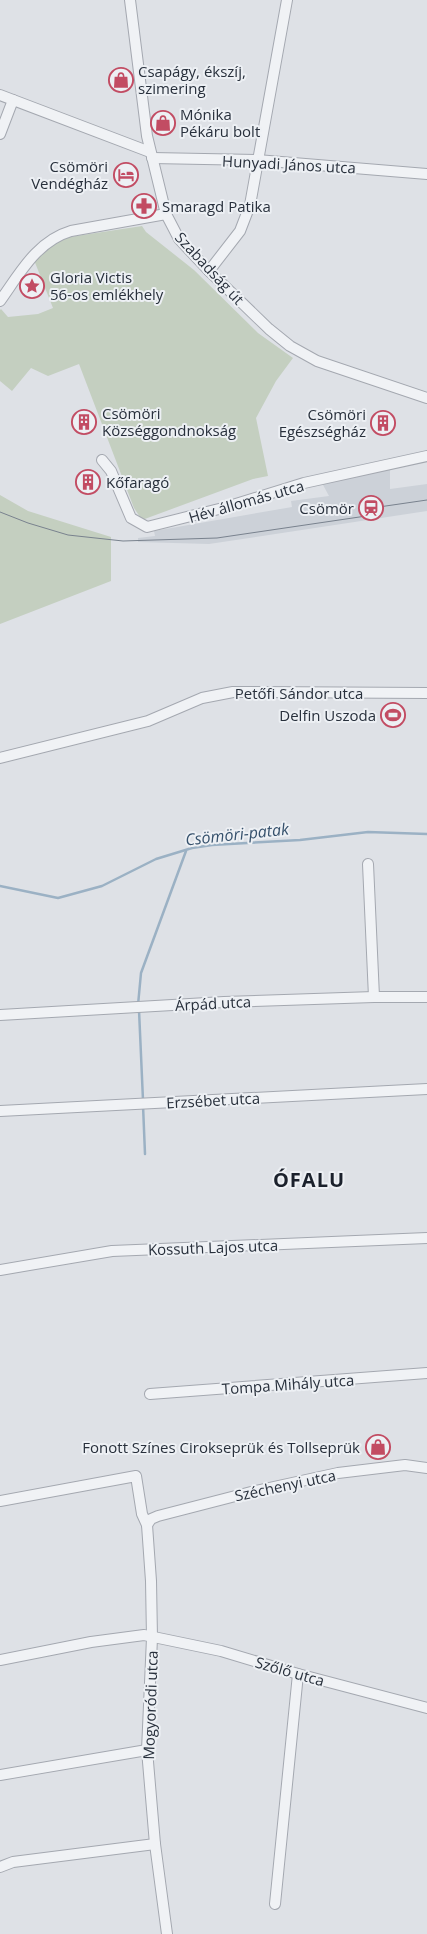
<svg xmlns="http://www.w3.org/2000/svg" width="427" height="1934" font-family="'Open Sans',sans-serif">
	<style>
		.built { fill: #ccd1d8 }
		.green { fill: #c4cfc0 }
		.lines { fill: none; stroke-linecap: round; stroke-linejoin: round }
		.stream { stroke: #9bb1c4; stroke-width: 2.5 }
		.minor-casing { stroke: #a4a8b0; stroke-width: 12 }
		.minor { stroke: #f0f2f5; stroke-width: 10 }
		.tram { stroke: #79828e; stroke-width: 1 }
		.labels { text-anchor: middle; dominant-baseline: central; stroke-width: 4; stroke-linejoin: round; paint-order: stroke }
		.poi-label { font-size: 15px; fill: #28303c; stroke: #edf0f4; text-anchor: start }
		.street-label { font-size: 15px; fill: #28303c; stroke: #edf0f4 }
		.water-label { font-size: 16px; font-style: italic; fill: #36516c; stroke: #edf0f4 }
		.district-label { font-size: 20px; font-weight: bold; letter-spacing: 1px; fill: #1b212c; stroke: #edf0f4 }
	</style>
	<rect width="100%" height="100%" fill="#dee1e6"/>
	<path class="built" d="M390,468V489L427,484V511L209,544L138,542V538L155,536L154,531L292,507L291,501L329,496L322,483Z"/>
	<g class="green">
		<path d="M142,226L146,232L194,270L258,333L293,358L276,381L256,418L268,476L253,479L142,520L134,508L79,364L48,376L31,368L12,391L0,381V310L1,309L8,317L38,314L53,308L34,260L45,247L63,238Z"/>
		<path d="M0,495L28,511L111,537V581L0,624Z"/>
	</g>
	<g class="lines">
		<g class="stream">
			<path d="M0,886L58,898L102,886L156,859L192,848L212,845L300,840L368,832L427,834"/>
			<path d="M138,1005L141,973L186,851"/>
			<path d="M139,1010L143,1100"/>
			<path d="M143,1105L145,1154"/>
		</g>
		<defs>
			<g id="minor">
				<path d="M130,0L147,136L166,214L179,239L209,271L269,329L290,346L317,361L427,398"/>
				<path d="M0,95L150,152"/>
				<path d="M0,134L13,100"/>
				<path d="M152,158L257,160L427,174"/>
				<path d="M209,271L240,231L250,205L287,0"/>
				<path d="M0,301C20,273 37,241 71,231L166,214"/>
				<path d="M102,460L111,471L131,518L147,527L223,508L304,483L427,456"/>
				<path d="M0,758L148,721L202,698L233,692L427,693"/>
				<path d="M368,864L374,997"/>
				<path d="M0,1015L224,1002L374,997H427"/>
				<path d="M0,1111L427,1089"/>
				<path d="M0,1270L112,1251L427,1238"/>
				<path d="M150,1394L427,1373"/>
				<path d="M0,1501L136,1476L142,1514L147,1525L151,1581L152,1638L147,1750L155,1844L167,1934"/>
				<path d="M147,1525L151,1519L158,1516L251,1492L338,1473L405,1465L427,1468"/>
				<path d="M0,1660L91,1642L144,1635L221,1651L298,1674L427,1708"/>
				<path d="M0,1775L147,1750"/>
				<path d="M0,1867L13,1862L155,1844"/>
				<path d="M275,1904L298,1674"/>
			</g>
		</defs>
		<use href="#minor" class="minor-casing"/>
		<use href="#minor" class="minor"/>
		<g class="tram">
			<path d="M372,508L427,500"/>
			<path d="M0,512L28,523L68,535L123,541L217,538L373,515"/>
		</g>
	</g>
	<defs>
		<symbol id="shop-ring" viewBox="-11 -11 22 22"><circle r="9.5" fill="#edf0f4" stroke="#c24c63" stroke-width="1.5"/><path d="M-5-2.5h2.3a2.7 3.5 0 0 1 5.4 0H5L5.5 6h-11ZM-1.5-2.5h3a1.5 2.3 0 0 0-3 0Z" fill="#c24c63"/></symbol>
		<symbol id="hotel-ring" viewBox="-11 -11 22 22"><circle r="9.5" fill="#edf0f4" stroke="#c24c63" stroke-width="1.5"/><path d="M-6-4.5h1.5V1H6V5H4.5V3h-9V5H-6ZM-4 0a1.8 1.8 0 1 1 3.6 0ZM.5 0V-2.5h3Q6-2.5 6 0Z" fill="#c24c63"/></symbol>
		<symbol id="pharmacy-ring" viewBox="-11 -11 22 22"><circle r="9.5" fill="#edf0f4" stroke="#c24c63" stroke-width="1.5"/><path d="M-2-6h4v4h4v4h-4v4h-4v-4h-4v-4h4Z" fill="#c24c63"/></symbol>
		<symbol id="sight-ring" viewBox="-11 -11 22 22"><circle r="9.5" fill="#edf0f4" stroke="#c24c63" stroke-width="1.5"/><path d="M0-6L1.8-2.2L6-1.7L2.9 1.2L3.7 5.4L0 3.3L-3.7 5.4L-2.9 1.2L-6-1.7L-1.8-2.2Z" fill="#c24c63"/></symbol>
		<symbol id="building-ring" viewBox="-11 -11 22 22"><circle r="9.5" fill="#edf0f4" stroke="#c24c63" stroke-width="1.5"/><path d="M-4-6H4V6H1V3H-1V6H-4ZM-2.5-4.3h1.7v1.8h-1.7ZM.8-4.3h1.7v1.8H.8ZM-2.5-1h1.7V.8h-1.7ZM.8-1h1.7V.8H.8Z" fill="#c24c63"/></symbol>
		<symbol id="station-ring" viewBox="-11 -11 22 22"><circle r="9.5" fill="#edf0f4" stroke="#c24c63" stroke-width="1.5"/><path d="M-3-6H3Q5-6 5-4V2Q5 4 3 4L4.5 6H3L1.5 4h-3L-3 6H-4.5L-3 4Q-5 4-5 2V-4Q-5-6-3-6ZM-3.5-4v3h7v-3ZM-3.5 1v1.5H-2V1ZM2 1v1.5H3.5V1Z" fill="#c24c63"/></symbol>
		<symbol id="stadium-ring" viewBox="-11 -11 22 22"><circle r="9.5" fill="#edf0f4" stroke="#c24c63" stroke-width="1.5"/><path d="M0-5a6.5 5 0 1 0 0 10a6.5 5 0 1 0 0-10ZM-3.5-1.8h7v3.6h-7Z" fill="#c24c63"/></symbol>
	</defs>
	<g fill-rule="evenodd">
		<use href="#shop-ring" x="107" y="66" width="28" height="28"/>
		<use href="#shop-ring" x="149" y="109" width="28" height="28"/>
		<use href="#hotel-ring" x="112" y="161" width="28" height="28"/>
		<use href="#pharmacy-ring" x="130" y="192" width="28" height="28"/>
		<use href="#sight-ring" x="18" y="272" width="28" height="28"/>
		<use href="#building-ring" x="70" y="408" width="28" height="28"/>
		<use href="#building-ring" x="369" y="409" width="28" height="28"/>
		<use href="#building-ring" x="74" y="468" width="28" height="28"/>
		<use href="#station-ring" x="357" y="494" width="28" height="28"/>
		<use href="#stadium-ring" x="379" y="701" width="28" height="28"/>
		<use href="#shop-ring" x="364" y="1433" width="28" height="28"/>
	</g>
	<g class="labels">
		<g class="poi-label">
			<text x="138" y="71">Csapágy, ékszíj,<tspan x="138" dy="17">szimering</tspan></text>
			<text x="180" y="114">Mónika<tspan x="180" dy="17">Pékáru bolt</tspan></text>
			<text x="108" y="166" text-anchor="end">Csömöri<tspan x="108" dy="17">Vendégház</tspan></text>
			<text x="162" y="206">Smaragd Patika</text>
			<text x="50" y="277">Gloria Victis<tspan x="50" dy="17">56-os emlékhely</tspan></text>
			<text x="102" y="413">Csömöri<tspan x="102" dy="17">Községgondnokság</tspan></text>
			<text x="366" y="414" text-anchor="end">Csömöri<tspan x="366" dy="17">Egészségház</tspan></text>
			<text x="106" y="482">Kőfaragó</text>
			<text x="354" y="508" text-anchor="end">Csömör</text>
			<text x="376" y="715" text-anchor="end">Delfin Uszoda</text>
			<text x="360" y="1447" text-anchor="end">Fonott Színes Cirokseprük és Tollseprük</text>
		</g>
		<g class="street-label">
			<text transform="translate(289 164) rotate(3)">Hunyadi János utca</text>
			<text transform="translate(210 268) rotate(47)">Szabadság út</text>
			<text transform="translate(246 501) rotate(-16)">Hév állomás utca</text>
			<text x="299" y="693">Petőfi Sándor utca</text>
			<text transform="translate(213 1003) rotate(-3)">Árpád utca</text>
			<text transform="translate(213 1100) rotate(-3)">Erzsébet utca</text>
			<text transform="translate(213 1247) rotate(-2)">Kossuth Lajos utca</text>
			<text transform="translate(288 1384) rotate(-4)">Tompa Mihály utca</text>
			<text transform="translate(285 1485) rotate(-12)">Széchenyi utca</text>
			<text transform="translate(290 1671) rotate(16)">Szőlő utca</text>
			<text transform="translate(150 1705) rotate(-88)">Mogyoródi utca</text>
		</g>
		<g class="water-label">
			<text transform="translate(237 834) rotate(-6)">Csömöri-patak</text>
		</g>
		<g class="district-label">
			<text x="309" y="1179">ÓFALU</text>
		</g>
	</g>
</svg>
